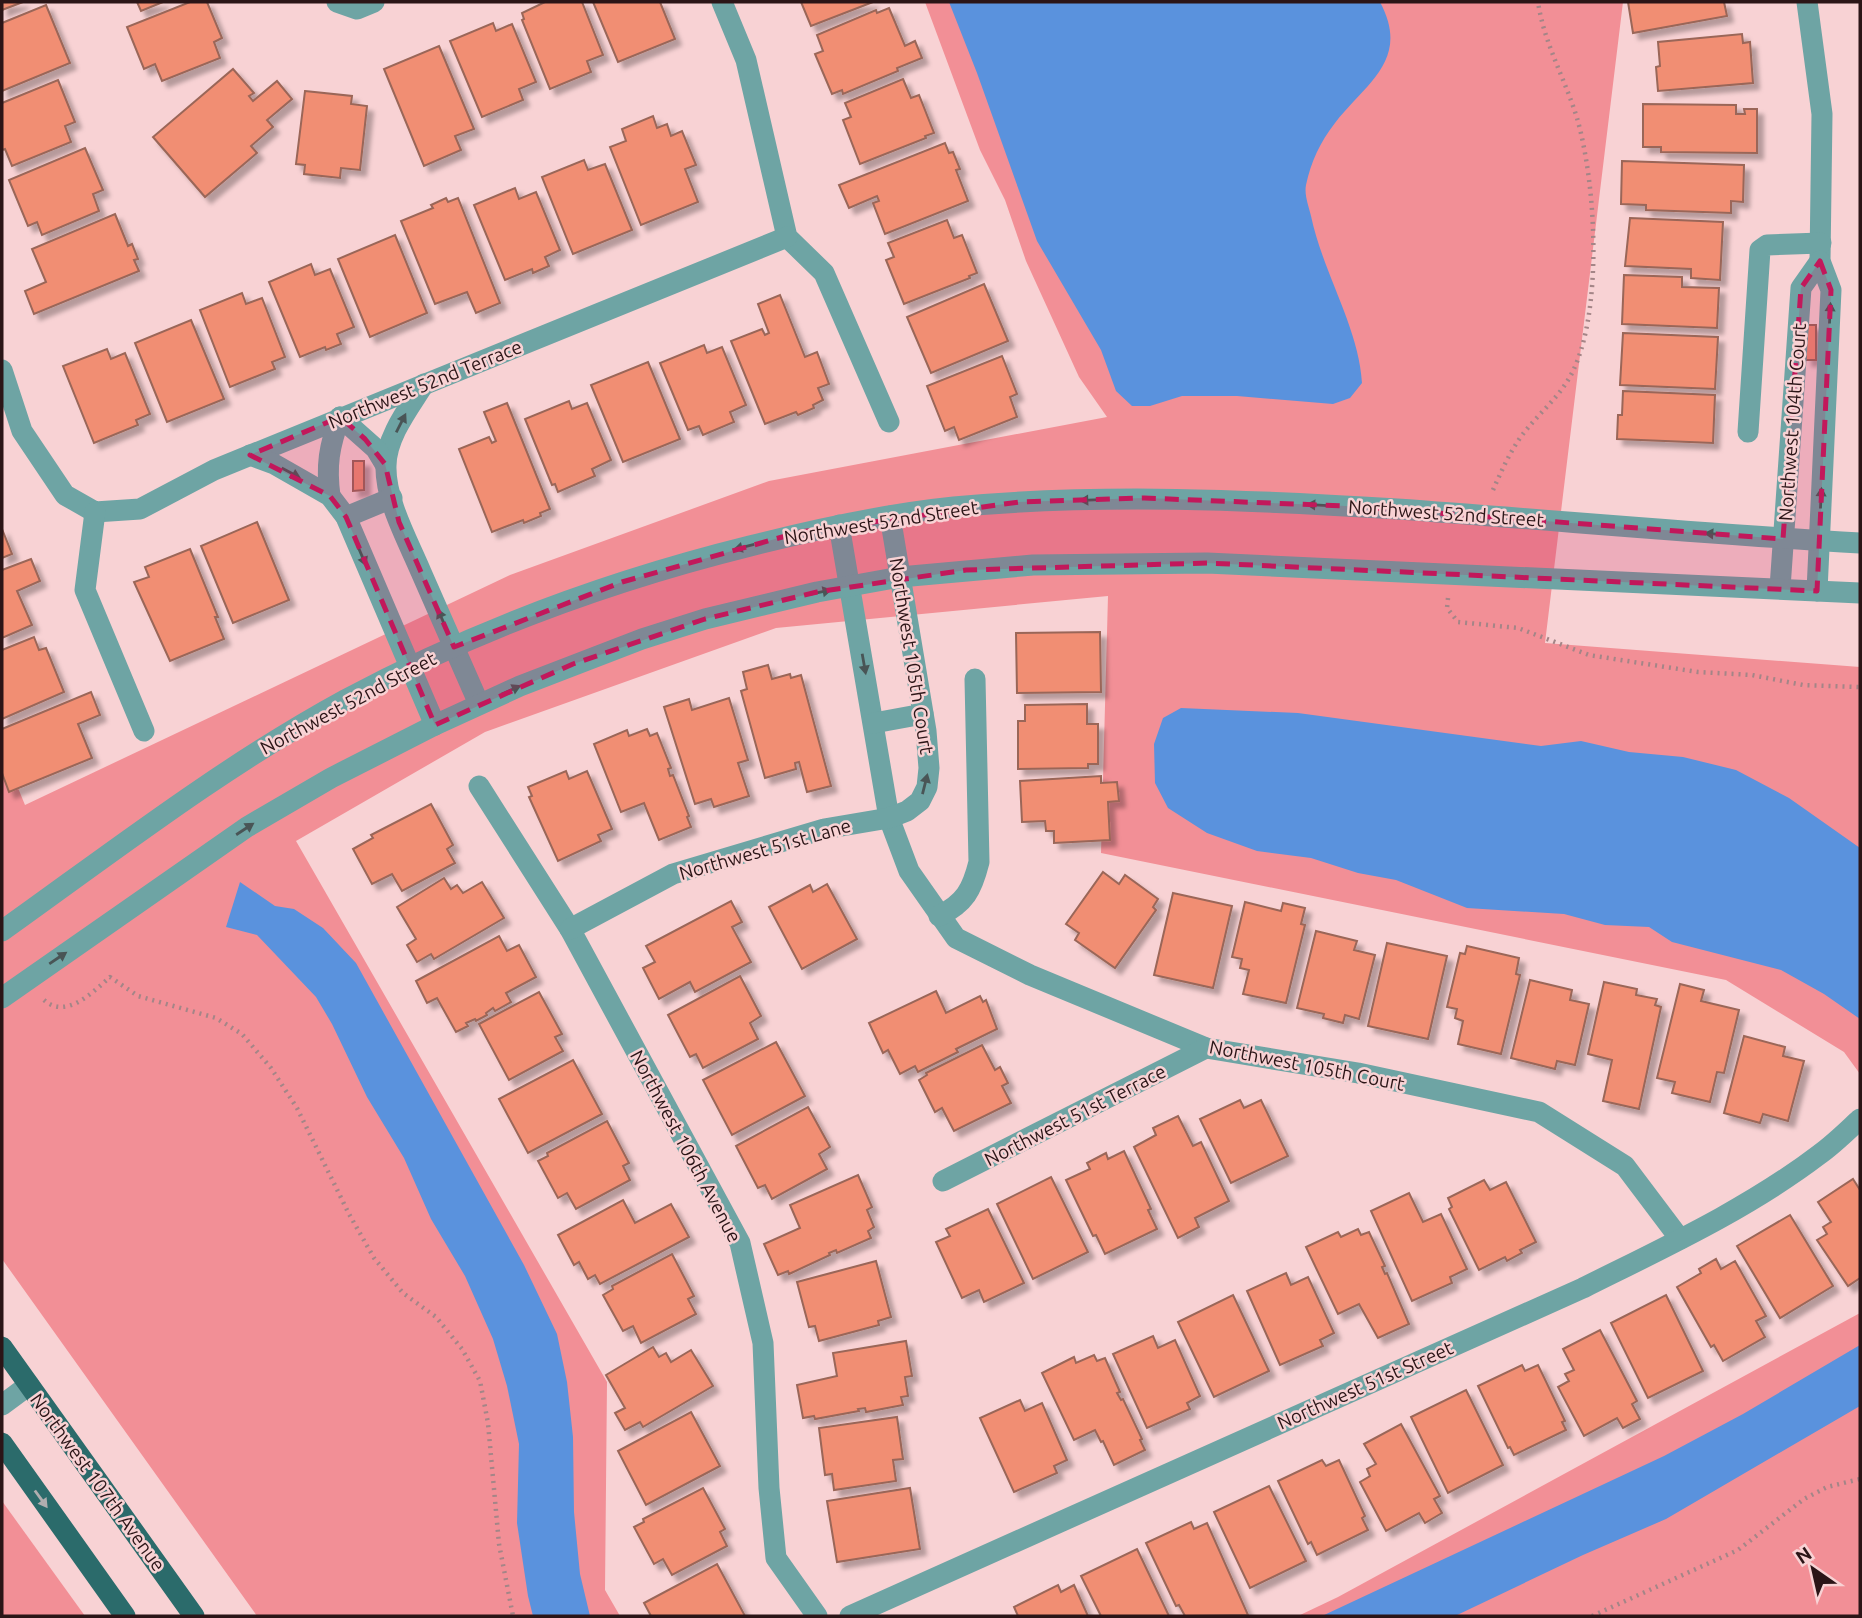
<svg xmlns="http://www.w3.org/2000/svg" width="1862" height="1618" font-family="Ubuntu,sans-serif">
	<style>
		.green { fill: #f28f96 }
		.water { fill: #5a92dd }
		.building { fill: #f18e73; stroke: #9a6658; stroke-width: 2; filter: url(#shadow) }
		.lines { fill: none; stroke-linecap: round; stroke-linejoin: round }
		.path { stroke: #a48587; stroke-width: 4.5; stroke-dasharray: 2 5; stroke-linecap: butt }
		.minor { stroke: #6ea4a4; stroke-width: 21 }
		.major { stroke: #2b6b6b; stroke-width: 21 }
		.oneway { fill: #495556 }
		.oneway2 { fill: #b0aeaf }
		.marked { fill: #c2185b; fill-opacity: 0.2; stroke: #c2185b; stroke-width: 5; stroke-dasharray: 14 9; stroke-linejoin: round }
		.labels { text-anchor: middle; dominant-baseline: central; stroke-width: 5; stroke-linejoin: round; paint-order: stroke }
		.street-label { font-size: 19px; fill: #2b1517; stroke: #f8d2d4 }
	</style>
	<defs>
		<filter id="shadow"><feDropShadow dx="6" dy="6" stdDeviation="2" flood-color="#0004"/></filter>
	</defs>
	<rect width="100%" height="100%" fill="#f8d2d4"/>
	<g class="green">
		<path d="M925,2H1623L1545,643L1860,667V1074L1844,1052L1726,980L1101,853L1108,596L776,628L485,732L296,841L607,1382L605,1590L620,1616H257L2,1259V749L25,805L510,575L769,481L1107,417L1079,377L1026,261L1005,200L980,150Z"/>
		<path d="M1860,1313V1616H1298L1338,1597Z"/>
		<path d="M2,1501L85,1616H2Z"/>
	</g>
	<g class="water">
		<path d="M949,2H1380C1411,60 1366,83 1335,123C1320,142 1311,162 1306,185C1304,195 1309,207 1311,216C1323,273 1359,328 1362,383L1350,398L1333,404L1237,396H1182L1150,406H1132L1116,391L1101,350L1037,241L977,73Z"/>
		<path d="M1181,708L1298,713L1541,746L1581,741L1629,752L1683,757L1736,770L1789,798L1860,848V1019L1824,994L1781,970L1672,942L1649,927L1605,925L1564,914L1467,908L1396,880L1358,873L1311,858L1257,851L1207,833L1168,808L1155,783L1154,744L1163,718Z"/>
		<path d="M240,882L275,906L294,909L323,928L356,963L524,1265L557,1334L567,1382L573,1437L574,1512L580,1574L590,1616H533L528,1596L517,1523L519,1444L507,1386L493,1339L465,1276L431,1219L404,1158L367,1097L332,1024L316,997L257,935L226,927Z"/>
		<path d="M1860,1345V1406L1666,1519L1583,1555L1455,1616H1322L1664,1456L1743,1414Z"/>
	</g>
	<g class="building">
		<path d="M2,2H23L2,10Z"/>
		<path d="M137,2H163L141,11Z"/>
		<path d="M190,2H207L222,38L214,42L220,58L162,81L155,64L144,69L127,27Z"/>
		<path d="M545,2H582L603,55L587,61L591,72L550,89L522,20L524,19L522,13Z"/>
		<path d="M593,2H660L675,39L618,62Z"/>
		<path d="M801,2H873L811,26Z"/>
		<path d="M1628,2H1724L1727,16L1633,33Z"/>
		<path d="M46,5L70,63L2,91V23Z"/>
		<path d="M889,8L905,46L915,41L922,58L897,68L898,71L843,94L842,90L832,94L815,54L823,51L817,35L876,10L877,13Z"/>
		<path d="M493,23L496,31L512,24L536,82L519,89L523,100L482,117L450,41Z"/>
		<path d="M1742,34L1743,43L1750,42L1753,83L1658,91L1656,67L1660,66L1658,42Z"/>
		<path d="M439,46L474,129L455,136L461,150L424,166L384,69Z"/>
		<path d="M233,69L254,93L249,96L253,101L277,81L292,99L267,120L273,127L251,146L257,153L205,197L153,137Z"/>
		<path d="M903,79L911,98L919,95L934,133L925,136L926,138L860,164L843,120L851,117L845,103Z"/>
		<path d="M58,80L75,122L65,126L71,142L12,166L5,149L2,150V103Z"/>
		<path d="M305,91L352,96L351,104L367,106L360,170L341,168L340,178L304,174L305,165L296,164Z"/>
		<path d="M1643,104L1736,105V114H1745L1744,109H1757V153L1661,152V147H1643Z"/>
		<path d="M653,116L657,128L667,124L671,136L682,131L696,165L685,169L698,202L641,225L610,147L626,141L622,129Z"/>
		<path d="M945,143L949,153L953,152L960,169L956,170L968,201L885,234L873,203L879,201L877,196L849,208L839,185Z"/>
		<path d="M85,148L103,190L93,194L99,211L42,235L37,222L28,226L9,180Z"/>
		<path d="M584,160L588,170L605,164L632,230L573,254L542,177Z"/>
		<path d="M1622,161L1744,165L1743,202L1731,201V213L1646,210V205L1621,204Z"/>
		<path d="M515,188L519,199L536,192L560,250L545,257L549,266L533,273L532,269L505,280L474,205Z"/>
		<path d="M446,198L448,202L458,198L500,303L476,313L467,292L435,304L401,221L433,208L431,205Z"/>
		<path d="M115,214L128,246L132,244L138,259L134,260L139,271L34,314L25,291L46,282L32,249Z"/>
		<path d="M1630,218L1723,222L1720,280L1691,278V269L1625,266Z"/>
		<path d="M947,220L954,238L962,235L977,273L969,276L970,278L904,304L886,260L894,257L888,243Z"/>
		<path d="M395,235L427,313L370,337L338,259Z"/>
		<path d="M311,264L315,275L330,269L354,327L337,334L341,344L326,350L325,347L300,357L269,282Z"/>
		<path d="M1624,275L1682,277V287L1719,288L1717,328L1622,324Z"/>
		<path d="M984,284L1008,341L931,373L907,317Z"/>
		<path d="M242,293L246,304L262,298L285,357L272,362L275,369L230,387L200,310Z"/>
		<path d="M780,295L805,357L817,352L829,384L818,388L823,400L813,405L814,408L798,415L796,412L765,424L731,341L762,329L765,335L769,333L758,304Z"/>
		<path d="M191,320L224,399L167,422L135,343Z"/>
		<path d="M1805,325H1816V360H1806Z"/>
		<path d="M1623,333L1718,337L1715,389L1620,385Z"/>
		<path d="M704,345L707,353L722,347L746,405L730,412L734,422L703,435L699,426L688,430L660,363Z"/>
		<path d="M107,349L111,359L125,353L150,414L136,420L138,425L94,443L63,366Z"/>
		<path d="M1002,356L1017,394L1010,397L1017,417L959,440L954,427L945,431L927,386Z"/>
		<path d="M648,362L680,439L623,462L591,385Z"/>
		<path d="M1623,391L1715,395L1713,443L1617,439L1618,415H1622Z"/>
		<path d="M569,401L572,409L587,403L611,460L592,469L595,476L558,492L555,484L552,485L525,419Z"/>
		<path d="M507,403L550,509L540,513L541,516L524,523L523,520L492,532L459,449L489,437L492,443L496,441L484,412Z"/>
		<path d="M353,461H364V490L353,491Z"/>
		<path d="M257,522L289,600L233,623L201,546Z"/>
		<path d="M2,529L12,554L2,558Z"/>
		<path d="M190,549L218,617H215L224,639L170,661L134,582L149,577L145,567Z"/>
		<path d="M31,559L40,581L17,591L32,625L2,638V570Z"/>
		<path d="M1100,632L1101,692L1017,693L1016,633Z"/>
		<path d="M34,637L39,650L46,648L64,692L2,719V650Z"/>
		<path d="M768,665L772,679L790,674L791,678L801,675L831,786L807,792L799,762L795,763L796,769L765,778L741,691L747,689L743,672Z"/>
		<path d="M91,692L100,715L78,724L92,758L9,792L2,773V729Z"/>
		<path d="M729,698L748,760L738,763L749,796L714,807L711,799L695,804L664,707L689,699L692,710Z"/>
		<path d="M1087,704V724H1098V764H1088V768L1018,769V721H1025V705Z"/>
		<path d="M647,729L650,736L657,733L671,768L668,769L670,776L673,775L689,816L687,817L691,827L659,840L644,803L621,812L594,744L627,730L629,736Z"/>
		<path d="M566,771L569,779L587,771L612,829L598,835L601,841L558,861L529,797L532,796L528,787Z"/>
		<path d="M1101,776V783L1117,782L1119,801L1108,802L1110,840L1054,843V831H1046L1045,821L1022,822L1020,781Z"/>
		<path d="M431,804L453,845L447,849L455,863L402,891L392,874L372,884L353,849L373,838L371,835Z"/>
		<path d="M1103,872L1119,884L1125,875L1158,899L1153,907L1156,910L1115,968L1075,940L1079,933L1066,924Z"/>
		<path d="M444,878L451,889L457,885L463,893L482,882L504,918L434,959L431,954L417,962L407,945L416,939L397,907Z"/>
		<path d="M827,884L857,939L802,969L769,907L810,885L813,892Z"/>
		<path d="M1173,893L1232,906L1213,988L1154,975Z"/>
		<path d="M731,901L742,922L732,927L751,962L695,992L690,982L659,999L643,968L655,962L646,946Z"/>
		<path d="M1245,902L1281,911L1283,903L1305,908L1301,924L1305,925L1286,1003L1243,994L1249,970L1240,968L1242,959L1232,957Z"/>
		<path d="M1316,931L1357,941L1354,950L1375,955L1359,1019L1345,1015L1343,1023L1323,1018L1324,1014L1297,1008Z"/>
		<path d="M499,936L507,951L519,945L536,977L506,993L511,1002L495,1011L493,1008L486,1013L487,1015L476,1021L475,1019L466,1023L468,1026L456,1032L437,998L427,1003L416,981Z"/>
		<path d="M1387,943L1447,956L1428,1039L1368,1026Z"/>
		<path d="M1467,946L1519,958L1516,974L1520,975L1501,1054L1458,1044L1463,1021L1455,1018L1457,1009L1447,1007L1460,953L1465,954Z"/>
		<path d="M740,976L761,1016L750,1023L758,1039L703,1068L696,1054L690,1057L668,1015Z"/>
		<path d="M1530,980L1572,990L1570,1000L1589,1004L1575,1065L1557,1061L1555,1069L1511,1058Z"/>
		<path d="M1604,982L1637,989L1636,995L1657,999L1655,1005L1661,1007L1639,1109L1603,1101L1612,1060L1588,1054Z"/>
		<path d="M1680,984L1704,990L1701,1001L1739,1010L1724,1073L1717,1072L1710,1102L1672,1093L1675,1082L1657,1078Z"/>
		<path d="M936,991L946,1013L980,996L983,1002L986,1000L997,1029L956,1049L958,1052L918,1072L915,1066L900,1074L888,1050L883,1053L869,1023Z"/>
		<path d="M539,992L562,1034L555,1037L563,1051L509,1080L479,1024Z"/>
		<path d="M1744,1036L1785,1047L1783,1056L1804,1061L1788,1121L1763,1114L1760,1123L1724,1113Z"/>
		<path d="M776,1042L805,1096L732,1135L703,1080Z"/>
		<path d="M982,1045L995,1070L1000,1067L1008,1083L1002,1086L1011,1103L954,1131L942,1108L935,1112L919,1080L927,1075L926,1073Z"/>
		<path d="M573,1060L602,1114L528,1153L499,1099Z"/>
		<path d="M1240,1100L1244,1108L1261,1100L1288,1156L1231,1183L1200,1119Z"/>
		<path d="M808,1107L830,1147L819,1154L827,1169L772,1199L765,1185L758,1188L736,1146Z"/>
		<path d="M1178,1116L1193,1146L1201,1142L1229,1201L1195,1218L1199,1227L1178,1238L1134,1147L1156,1135L1153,1128Z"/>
		<path d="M607,1121L629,1163L623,1166L630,1180L576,1209L567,1193L558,1198L538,1161L548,1156L547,1153Z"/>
		<path d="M1124,1151L1151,1209L1148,1210L1157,1229L1105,1254L1096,1235L1093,1236L1066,1180L1090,1169L1087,1163L1106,1153L1108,1159Z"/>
		<path d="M858,1175L872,1207L867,1210L874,1227L868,1231L871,1238L837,1253L836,1250L829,1253L830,1255L789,1274L788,1271L778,1275L764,1244L800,1228L790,1205Z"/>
		<path d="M1051,1177L1088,1252L1033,1279L997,1204Z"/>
		<path d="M1853,1179L1860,1190V1278L1848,1286L1817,1240L1827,1234L1823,1227L1831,1222L1818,1202Z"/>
		<path d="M1484,1180L1490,1190L1506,1182L1536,1242L1520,1250L1522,1253L1507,1261L1505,1257L1479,1270L1449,1209L1452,1207L1448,1198Z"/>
		<path d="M1409,1193L1423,1222L1441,1214L1467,1269L1450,1277L1452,1283L1412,1301L1371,1211Z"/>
		<path d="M623,1200L635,1223L671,1204L689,1237L600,1284L595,1275L588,1279L579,1262L574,1265L558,1235Z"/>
		<path d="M988,1209L1024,1283L984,1302L979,1290L962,1298L936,1242L950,1236L946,1229Z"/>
		<path d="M1790,1215L1833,1286L1780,1318L1737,1246Z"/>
		<path d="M1358,1229L1361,1235L1369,1232L1385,1266L1382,1267L1385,1274L1387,1273L1409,1324L1378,1338L1359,1304L1338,1314L1306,1247L1338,1232L1341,1237Z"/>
		<path d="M672,1254L694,1296L688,1299L696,1314L641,1343L633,1326L623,1331L603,1295L613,1289L612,1286Z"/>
		<path d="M1716,1259L1721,1269L1735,1261L1766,1316L1756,1321L1765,1337L1723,1361L1714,1345L1711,1347L1677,1287L1701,1273L1699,1269Z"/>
		<path d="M876,1261L891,1317L878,1321L879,1325L819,1341L815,1326L809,1327L797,1282Z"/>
		<path d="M1286,1273L1291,1285L1308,1277L1334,1333L1320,1340L1323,1346L1280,1365L1247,1291Z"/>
		<path d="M1233,1295L1269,1371L1214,1397L1178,1322Z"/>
		<path d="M1666,1295L1703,1371L1648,1398L1611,1323Z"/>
		<path d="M1600,1330L1637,1401L1632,1404L1640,1419L1623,1428L1617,1418L1584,1436L1558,1387L1569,1381L1565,1374L1574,1370L1563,1349Z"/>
		<path d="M1153,1336L1158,1348L1175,1340L1200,1396L1187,1403L1190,1409L1147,1428L1113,1354Z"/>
		<path d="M906,1341L912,1376L905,1377L908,1396L901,1397L903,1405L866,1412L865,1408L858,1409L859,1411L815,1419L814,1416L803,1418L797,1385L837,1376L833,1353Z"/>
		<path d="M653,1347L659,1357L666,1353L671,1362L691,1350L713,1386L643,1427L640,1422L625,1430L615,1413L625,1408L606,1375Z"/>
		<path d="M1094,1355L1097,1361L1105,1358L1120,1392L1117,1393L1121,1400L1123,1399L1142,1439L1140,1440L1145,1450L1114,1465L1103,1441L1101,1442L1095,1430L1074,1440L1042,1373L1074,1357L1076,1363Z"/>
		<path d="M1522,1365L1525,1371L1538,1365L1565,1421L1562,1422L1566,1430L1514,1455L1510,1447L1508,1448L1478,1386Z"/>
		<path d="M1466,1390L1503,1465L1448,1493L1411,1417Z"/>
		<path d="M1020,1400L1025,1411L1042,1403L1067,1460L1054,1466L1057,1473L1014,1492L980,1418Z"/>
		<path d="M691,1412L720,1466L646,1505L618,1451Z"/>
		<path d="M897,1417L903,1459L893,1460L896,1481L834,1490L832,1474L825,1475L819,1428Z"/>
		<path d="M1401,1424L1440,1496L1434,1499L1442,1513L1425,1523L1419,1513L1386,1531L1360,1482L1370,1476L1367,1469L1376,1464L1364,1444Z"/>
		<path d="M1322,1460L1326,1466L1339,1460L1365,1516L1362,1518L1368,1530L1317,1555L1311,1542L1308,1544L1278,1481Z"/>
		<path d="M1269,1486L1306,1561L1250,1588L1214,1512Z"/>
		<path d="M703,1488L725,1529L720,1532L727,1546L672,1575L663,1559L654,1564L634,1527L644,1522L643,1519Z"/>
		<path d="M910,1488L920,1549L837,1562L827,1501Z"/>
		<path d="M1191,1522L1194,1529L1207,1523L1248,1615L1185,1616L1179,1605L1176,1606L1146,1543Z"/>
		<path d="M1137,1549L1169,1616H1101L1081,1576Z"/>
		<path d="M717,1564L745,1616H651L644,1603Z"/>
		<path d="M1058,1585L1061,1592L1074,1585L1088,1616H1018L1014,1607Z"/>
	</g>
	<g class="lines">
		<g class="path">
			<path d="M1493,490C1501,472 1509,454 1520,438C1537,414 1560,398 1573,371C1603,308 1596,184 1577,118C1565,79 1544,43 1538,2"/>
			<path d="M1448,598L1447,608L1458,622L1518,628L1589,655L1640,663L1698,672L1752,675L1803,685L1860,687"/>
			<path d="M44,1000C66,1020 93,992 110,977L138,996L216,1018L242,1034L271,1068L297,1108L349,1214L374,1258L403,1293L436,1317L462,1349L480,1381L488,1423L499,1544L513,1616"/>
			<path d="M1592,1616L1738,1550L1804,1499L1827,1487L1860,1479"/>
		</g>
		<g class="minor">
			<path d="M337,2L357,9L374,2"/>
			<path d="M722,2L746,60L787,237L824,273L889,422"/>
			<path d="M1807,2L1822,114L1820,261L1831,290L1817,591"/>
			<path d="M2,370L22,431L65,495L95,512L140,509L214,470L787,237"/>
			<path d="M424,384C409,408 386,437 386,466C385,500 408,541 421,572C440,616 460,660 479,704"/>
			<path d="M340,417L376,449L385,464"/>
			<path d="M1748,432L1760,250L1767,245L1821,243"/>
			<path d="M250,455L274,464L330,496L346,517L435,725"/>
			<path d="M330,496C326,466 329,446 340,417"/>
			<path d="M95,512L85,590L144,731"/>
			<path d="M346,517L392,498"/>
			<path d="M839,525L889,818L909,871L956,938L1030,975L1206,1048L1358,1073L1539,1112L1625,1166L1680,1239"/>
			<path d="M1780,588L1801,288L1820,261"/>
			<path d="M874,723L923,714"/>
			<path d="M479,786L570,929L740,1243L763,1343L769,1488L776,1558L817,1616"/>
			<path d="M939,916C965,903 972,890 979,862L975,679"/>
			<path d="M570,929L673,874L824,829L889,818L907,811L920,801L927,787L929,768L926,731L890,516"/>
			<path d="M2,931C114,851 224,766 345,700C473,631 609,581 750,546C817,529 885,514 954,507C1102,493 1250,500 1397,509C1552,520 1706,534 1860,543"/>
			<path d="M2,998L247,827L331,778L435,725L520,686L642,639L705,619L817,592L900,577L1033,565L1207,563L1860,593"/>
			<path d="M943,1181L1206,1048"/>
			<path d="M2,1405L29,1385"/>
			<path d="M850,1616L1583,1288C1663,1248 1748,1209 1820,1154C1834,1144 1847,1131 1860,1119"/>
		</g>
		<g class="major">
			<path d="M2,1347L194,1616"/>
			<path d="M2,1443L125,1616"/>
		</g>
	</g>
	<defs><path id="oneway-solid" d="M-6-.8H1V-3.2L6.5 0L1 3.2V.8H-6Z" transform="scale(1.75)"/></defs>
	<g class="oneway">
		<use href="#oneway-solid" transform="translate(1830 313) rotate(-87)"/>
		<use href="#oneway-solid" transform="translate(401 423) rotate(-63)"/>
		<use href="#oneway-solid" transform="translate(291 473) rotate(28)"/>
		<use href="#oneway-solid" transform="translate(1821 498) rotate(-87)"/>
		<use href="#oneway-solid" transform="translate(1090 500) rotate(178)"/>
		<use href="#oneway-solid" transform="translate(1317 505) rotate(-177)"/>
		<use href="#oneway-solid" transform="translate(1715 534) rotate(-176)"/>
		<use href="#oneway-solid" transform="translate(744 547) rotate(166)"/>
		<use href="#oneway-solid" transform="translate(362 556) rotate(67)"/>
		<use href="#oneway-solid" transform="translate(821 592) rotate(-11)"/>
		<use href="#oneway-solid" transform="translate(442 619) rotate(-114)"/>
		<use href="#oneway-solid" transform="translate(864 664) rotate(80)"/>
		<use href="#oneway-solid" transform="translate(511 690) rotate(-24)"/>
		<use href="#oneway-solid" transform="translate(925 784) rotate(-76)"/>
		<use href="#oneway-solid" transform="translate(245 829) rotate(-33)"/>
		<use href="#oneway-solid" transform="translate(58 958) rotate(-34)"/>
	</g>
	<use class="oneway2" href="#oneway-solid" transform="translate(41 1499) rotate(54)"/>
	<path class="marked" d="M1820,261L1831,290L1817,591L1207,563L966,570L817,592L705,619L573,664L435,725L346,517L330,496L250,455L340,417L365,439L385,464L399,522L454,647L622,582L800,532L1019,502L1144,498L1345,506L1783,539L1801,288Z"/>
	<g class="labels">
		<g class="street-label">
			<text transform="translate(425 384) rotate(-22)">Northwest 52nd Terrace</text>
			<text transform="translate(1792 422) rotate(-86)">Northwest 104th Court</text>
			<text transform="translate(1446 513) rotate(4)">Northwest 52nd Street</text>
			<text transform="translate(881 522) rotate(-9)">Northwest 52nd Street</text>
			<text transform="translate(912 656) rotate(81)">Northwest 105th Court</text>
			<text transform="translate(348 703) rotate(-28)">Northwest 52nd Street</text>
			<text transform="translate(765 849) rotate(-16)">Northwest 51st Lane</text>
			<text transform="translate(1307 1065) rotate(11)">Northwest 105th Court</text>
			<text transform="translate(1075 1115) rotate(-27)">Northwest 51st Terrace</text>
			<text transform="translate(686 1146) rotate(62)">Northwest 106th Avenue</text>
			<text transform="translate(1365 1385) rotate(-24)">Northwest 51st Street</text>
			<text transform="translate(98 1482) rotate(54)">Northwest 107th Avenue</text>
		</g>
	</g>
	<rect width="1862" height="1618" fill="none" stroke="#2b1517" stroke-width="7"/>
	<g transform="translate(1813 1569) rotate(326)" stroke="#f8d2d4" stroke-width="5" paint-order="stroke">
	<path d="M0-5L12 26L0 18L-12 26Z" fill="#2b1517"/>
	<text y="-10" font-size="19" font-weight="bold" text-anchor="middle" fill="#2b1517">N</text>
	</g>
</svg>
